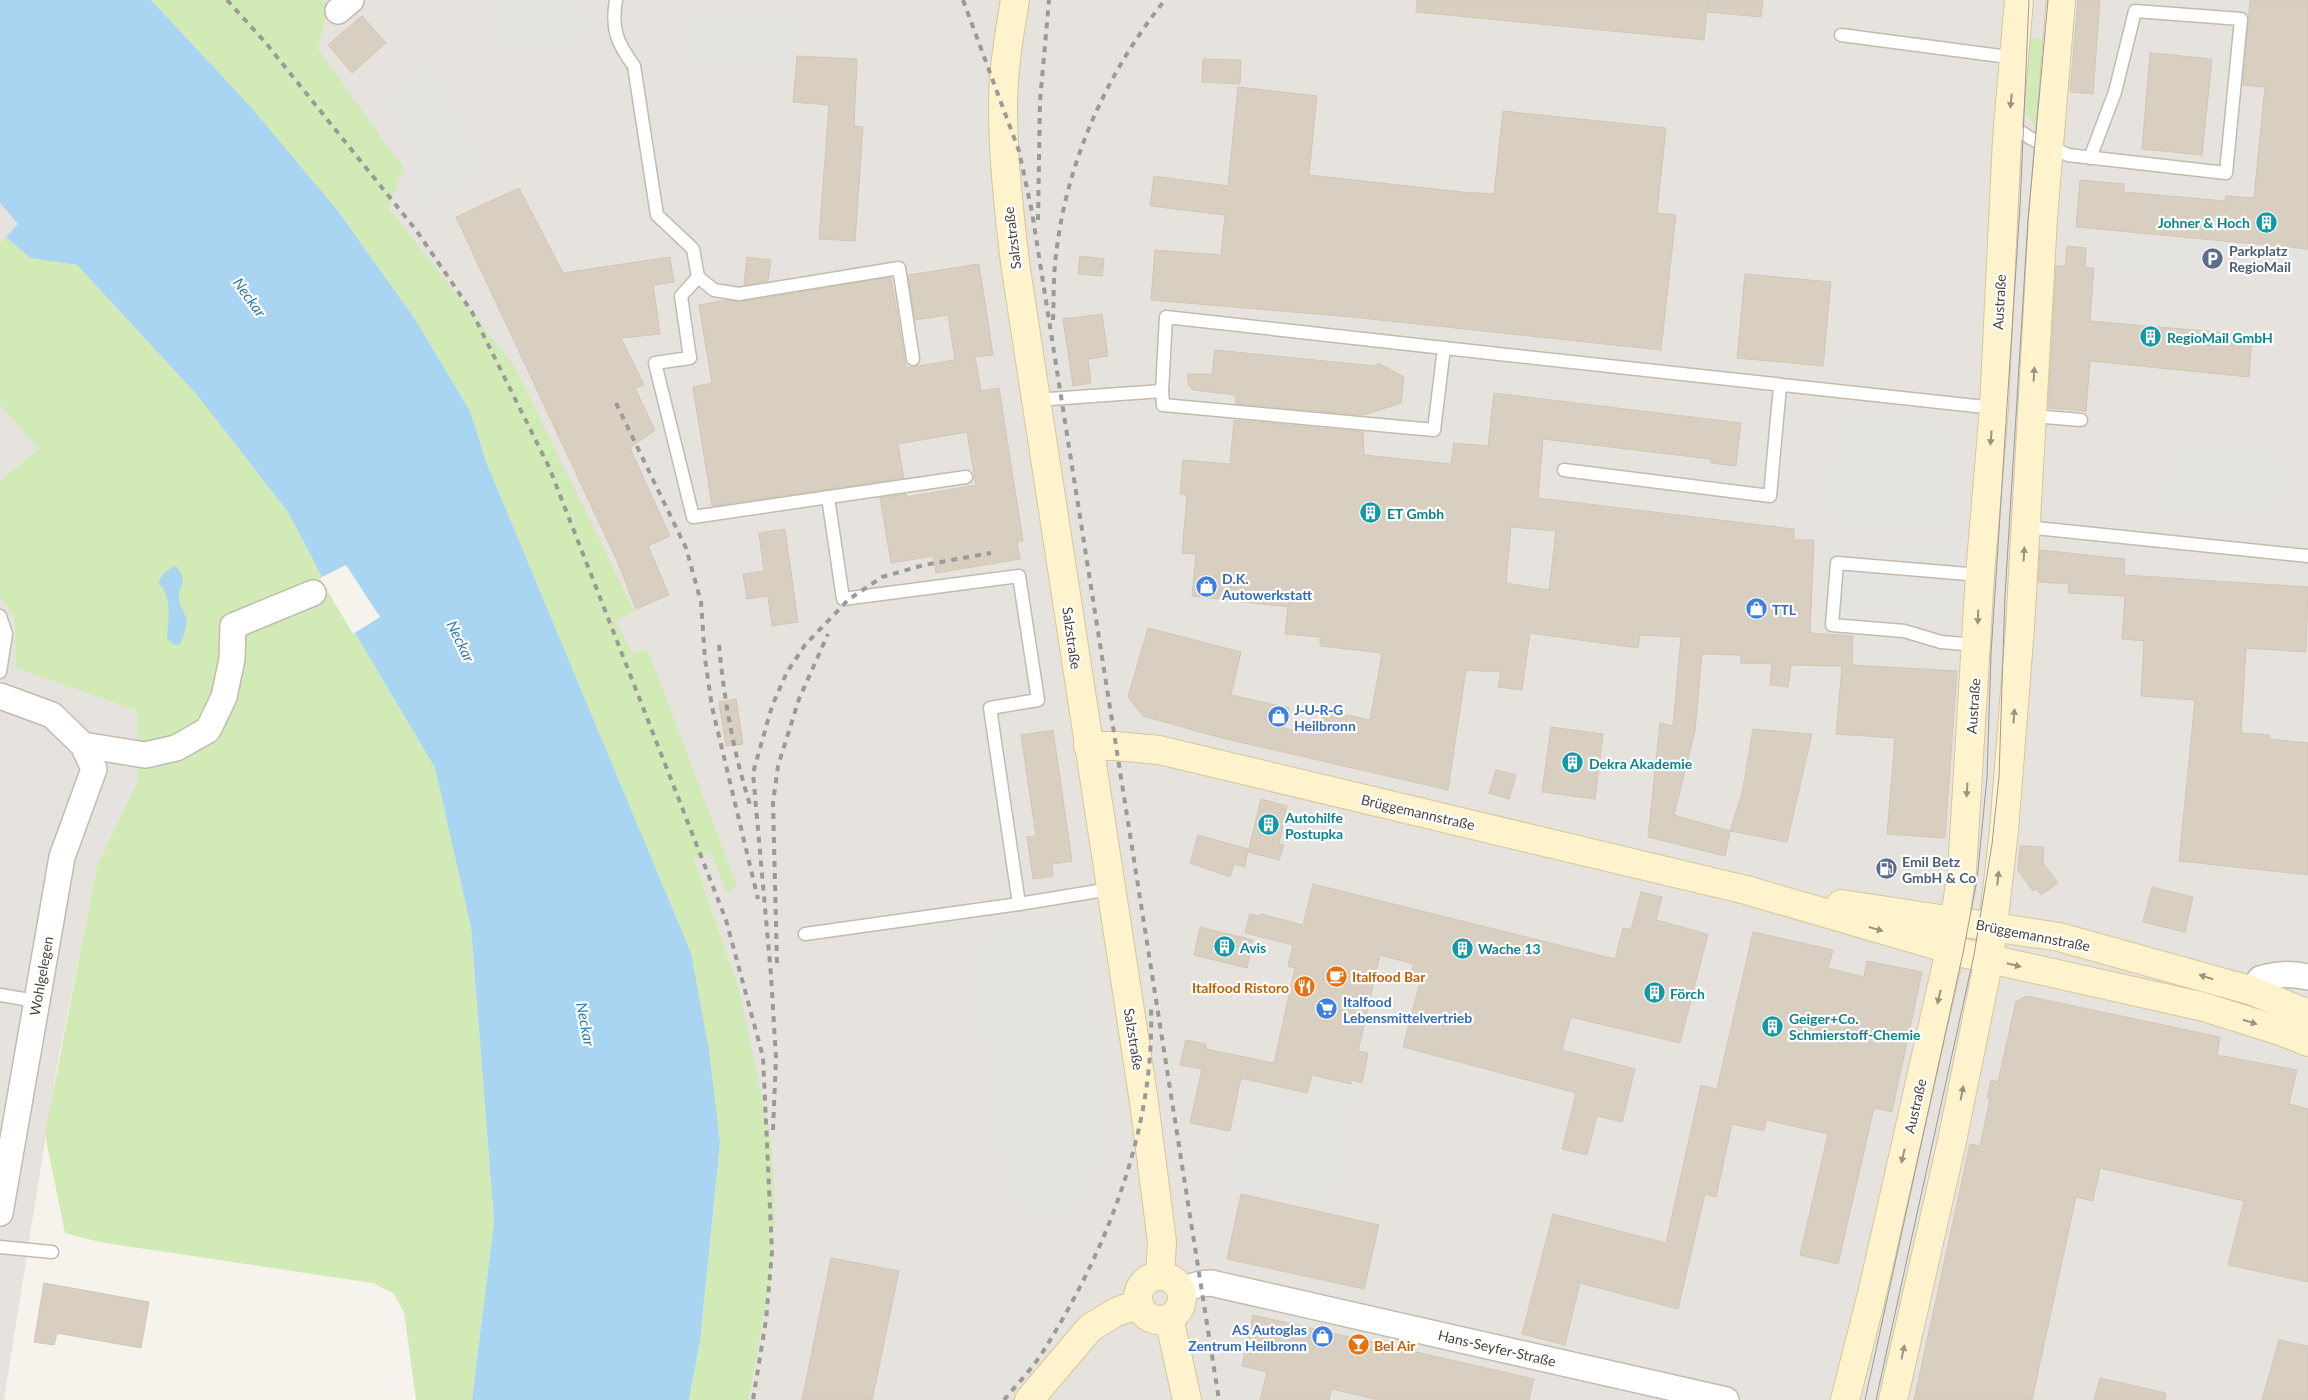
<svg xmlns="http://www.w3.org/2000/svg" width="2308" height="1400" font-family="Lato,sans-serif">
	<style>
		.industrial { fill: #e6e2dd }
		.green { fill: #d2eab5 }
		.parking { fill: #e5e3e0 }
		.water { fill: #a9d4f2 }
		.pier { fill: #f6f3ec }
		.building { fill: #d8cfc1; stroke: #d3c7b4; fill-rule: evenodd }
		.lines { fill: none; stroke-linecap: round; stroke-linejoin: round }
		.lane-casing { stroke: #c2bbae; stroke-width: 15 }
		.street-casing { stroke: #c2bbae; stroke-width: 28 }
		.secondary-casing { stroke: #d6c79b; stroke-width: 30 }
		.lane { stroke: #fff; stroke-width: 12 }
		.street { stroke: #fff; stroke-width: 25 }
		.secondary { stroke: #fff3cd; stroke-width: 28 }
		.tram { stroke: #9a9a9a; stroke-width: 1 }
		.rail { stroke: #9a9a9a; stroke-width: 4; stroke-dasharray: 6 6; stroke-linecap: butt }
		.oneway { fill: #9c937c }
		.labels { text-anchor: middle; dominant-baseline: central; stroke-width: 4.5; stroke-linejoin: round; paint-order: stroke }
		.culture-label { font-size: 14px; font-weight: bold; fill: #0d838f; stroke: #fff; text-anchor: start }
		.street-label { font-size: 14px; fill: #4b4439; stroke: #fff }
		.service-label { font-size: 14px; font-weight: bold; fill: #4e5e75; stroke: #fff; text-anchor: start }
		.shop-label { font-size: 14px; font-weight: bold; fill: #366cbe; stroke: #fff; text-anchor: start }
		.food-label { font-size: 14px; font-weight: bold; fill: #c56008; stroke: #fff; text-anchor: start }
		.water-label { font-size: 15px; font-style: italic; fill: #2e7ab2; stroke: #fff }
	</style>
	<rect width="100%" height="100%" fill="#f6f3ec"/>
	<g class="industrial">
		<path d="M323,0H2308V1400H749L770,1282L738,986L694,859L711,854L727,892L730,890L648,650L632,654L616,620L633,613L513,364L388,207L318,49L329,6Z"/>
		<path d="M0,203L19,224L0,243Z"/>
		<path d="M0,405L39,449L0,480Z"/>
		<path d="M0,597L14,616L16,668L137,711V783L97,865L56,1071L4,1400H0Z"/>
	</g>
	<g class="green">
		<path d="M151,0H323L329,6L318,49L404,169L388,207L513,364L635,612L616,620L632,653L648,650L737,886L727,893L711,854L694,859L738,986L772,1144L775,1217L770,1282L749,1400H689L700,1341L720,1143L691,953L487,464L470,411L415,319L338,211L251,107Z"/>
		<path d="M2021,34L2031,35V38L2044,39L2038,130L2026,115L2019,113Z"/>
		<path d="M6,237L30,258L77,265L197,395L288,512L322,577L435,768L471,928L494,1221L472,1400H416L404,1312L393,1293L373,1283L99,1242L65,1233L45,1134L97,865L137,783V711L16,668L14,616L0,597V480L39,449L0,405V243Z"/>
	</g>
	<g class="parking">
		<path d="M495,0H581L587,41L504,54Z"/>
		<path d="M718,5L833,7V22L798,23L793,62H682L681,12Z"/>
		<path d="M439,65L491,178L425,211L406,164L412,160L387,108L379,112L373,102L406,71Z"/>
		<path d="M2121,234L2308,251V270L2248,265L2246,283L2118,271Z"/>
		<path d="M1839,412L1934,420L1955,451L1945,535L1827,524Z"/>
		<path d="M2172,443L2285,454L2279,515L2256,512L2255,520L2165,510Z"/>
		<path d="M1823,535L1961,546L1954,626L1843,617L1848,561L1822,558Z"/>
		<path d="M1079,920L1094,1002L1102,1069V1122L1100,1149L1090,1195L1079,1211L1061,1217H1042L1023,1211L1008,1193L967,935Z"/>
		<path d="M1312,1081L1357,1091L1332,1209L1232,1188L1254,1084L1309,1095Z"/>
	</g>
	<g class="water">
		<path d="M0,0H151L251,107L338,211L415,319L470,411L487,464L691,953L709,1051L720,1143L700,1341L689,1400H472L494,1221L471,928L435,768L322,577L288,512L197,395L77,265L30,258L6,237L18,224L0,203Z"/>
		<path d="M174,566L177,567C190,587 178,583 179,599C180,607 184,611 186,618C188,625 183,637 180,644L175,645L167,639C168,620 173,597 158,582L163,574Z"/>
	</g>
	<path class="pier" d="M346,565L380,617L353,634L320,578Z"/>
	<g class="building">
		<path d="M1417,0H1708L1704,40L1416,12Z"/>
		<path d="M1708,0H1763L1761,17L1708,12Z"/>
		<path d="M2078,0H2100L2093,94L2070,92Z"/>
		<path d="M2250,0H2308V249L2076,227L2080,180L2124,184V192L2225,201L2226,196L2254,198L2265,87L2243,85Z"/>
		<path d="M362,16L386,43L352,73L328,45Z"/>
		<path d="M2150,53L2212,59L2202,155L2142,149Z"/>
		<path d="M797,56L857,59L854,126L863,127L855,241L819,239L829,105L793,102Z"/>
		<path d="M1203,59L1241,60L1240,84L1202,82Z"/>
		<path d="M1238,87L1317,96L1309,175L1462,192L1494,194L1503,111L1666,128L1657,213L1676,215L1661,350L1352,317L1151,300L1155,250L1221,255L1225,215L1150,206L1154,176L1228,186Z"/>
		<path d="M519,188L563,273L670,257L674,282L653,285L660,334L621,338L644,385L635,388L655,430L630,448L670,536L648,546L669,595L636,609L618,563L456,217Z"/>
		<path d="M2067,246L2086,248L2085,268H2094L2090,321L2252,335L2249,377L2090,361L2086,411L2048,408L2056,266H2065Z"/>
		<path d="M1080,256L1104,259L1102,276L1078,274Z"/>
		<path d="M747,257L771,260L768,281L744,285Z"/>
		<path d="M979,264L993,355L975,357L981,391L999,388L1023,541H1017L1020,559L936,573L933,556L891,563L880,498L906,494L907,497L976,485L967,432L898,444L904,478L712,506L693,387L712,383L699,305L726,300L740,302L891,277L906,368L955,360L948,315L915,320L908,275Z"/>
		<path d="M1745,274L1831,282L1823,366L1737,358Z"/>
		<path d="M1102,314L1108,356L1088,359L1091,383L1073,386L1063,319Z"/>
		<path d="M1215,350L1376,366L1378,363L1404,377L1401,403L1364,415L1236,404V395L1193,390L1189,386L1187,374H1212Z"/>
		<path d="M1494,393L1741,423L1736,466L1711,463V459L1543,439L1538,498L1794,529V540H1814L1810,633L1853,636L1852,665L1957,671L1945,838L1887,834L1895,738L1836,734L1842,666L1791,665L1788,687L1770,685L1772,664L1741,663V655L1702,654L1695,731L1674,815L1730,831L1725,856L1648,837L1660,723L1673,726L1681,637L1640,635L1638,648L1530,633L1522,690L1498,687L1501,672L1466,670L1448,790L1222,738L1143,716L1128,697L1148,628L1241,652L1231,695L1289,708L1284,728L1316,735L1325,710L1370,720L1382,653L1320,646V637L1285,634L1288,607L1192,596L1196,554L1182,553L1187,495L1180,494L1183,460L1230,464L1234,420L1363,432L1364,455L1451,464L1454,443L1488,446ZM1511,527L1556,531L1549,590L1506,583Z"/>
		<path d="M785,529L798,622L772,626L768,596L747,599L743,574L764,571L759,533Z"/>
		<path d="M2040,550L2125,559L2124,575L2308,587L2306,652L2246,648L2241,733L2270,735V739L2308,743V875L2179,861L2195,700L2141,696L2144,641L2122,639L2125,596L2068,593L2069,584L2038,582Z"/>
		<path d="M736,699L743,744L726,746L719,702Z"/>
		<path d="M1551,727L1603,734L1595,799L1542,792Z"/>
		<path d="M1753,729L1812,734L1787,842L1730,831L1742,793Z"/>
		<path d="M1053,730L1072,861L1052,864L1053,876L1033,879L1027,837L1036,836L1021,735Z"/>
		<path d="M1496,770L1516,775L1509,799L1489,793Z"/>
		<path d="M1261,799L1287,806L1279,844L1284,845L1279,860L1248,852Z"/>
		<path d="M1198,835L1248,849L1245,867L1234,864L1230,877L1190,863Z"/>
		<path d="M2020,846L2044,847L2043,863L2058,883L2041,895L2036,889L2033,891L2018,871Z"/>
		<path d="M1313,884L1615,959L1623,928L1631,930L1641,892L1662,897L1656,920L1708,934L1680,1043L1571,1017L1562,1050L1635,1069L1622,1122L1597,1116L1587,1155L1562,1149L1576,1093L1403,1047L1421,978L1410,976L1414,964L1380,955L1358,1051L1368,1053L1362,1083L1351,1080V1084L1312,1075L1307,1093L1241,1078L1230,1131L1190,1123L1202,1069L1180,1065L1186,1040L1206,1044V1049L1274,1063L1295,968L1288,966L1293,945L1245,933L1250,914L1260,916L1261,914L1303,925Z"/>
		<path d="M2152,887L2193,897L2185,932L2143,922Z"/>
		<path d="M1200,927L1253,940L1247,968L1194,955Z"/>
		<path d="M1753,932L1833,950L1828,968L1864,977L1867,961L1922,972L1892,1112L1874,1108L1838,1264L1800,1255L1828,1134L1766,1120L1764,1131L1732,1124L1716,1197L1705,1194L1678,1309L1580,1283L1565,1345L1522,1334L1553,1214L1666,1243L1701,1085L1717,1089Z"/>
		<path d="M2027,996L2220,1037L2217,1055L2297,1070L2289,1104L2308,1109V1282L2228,1265L2244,1201L2100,1168L2093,1201L2076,1197L2032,1400H1914L1970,1144L1980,1146L1990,1099L1987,1098L1991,1080L1998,1082L2016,1001Z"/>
		<path d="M1241,1194L1379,1225L1364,1289L1227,1259Z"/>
		<path d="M831,1258L899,1271L872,1400H802Z"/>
		<path d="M44,1283L149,1302L141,1348L57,1333L54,1345L34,1342Z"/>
		<path d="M1253,1315L1534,1379L1529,1400H1378L1332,1389L1329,1400H1260L1267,1372L1242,1366Z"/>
		<path d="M2279,1340L2308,1346V1400H2262Z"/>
		<path d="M2100,1378L2166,1393L2165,1400H2094Z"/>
	</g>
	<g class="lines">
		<defs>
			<g id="lane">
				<path d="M616,0C611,29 617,43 634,66L657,215L693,249L698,277L681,296L690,358L655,363L693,517L966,477"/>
				<path d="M1841,35L2016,58"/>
				<path d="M2007,139L2023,133C2036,144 2053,147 2068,155L2226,173L2241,19L2135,11L2115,92L2090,158"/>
				<path d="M698,277L714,290L739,294L899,268L913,359"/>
				<path d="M1162,391L1166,317L1444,348"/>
				<path d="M1036,400L1162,391L1163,405L1434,430L1444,348L1994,408"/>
				<path d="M2032,416L2081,420"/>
				<path d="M1564,470L1770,496L1780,386"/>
				<path d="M828,497L843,599L1019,576L1038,700L990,708L1019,904L1110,889"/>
				<path d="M2026,527L2308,556"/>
				<path d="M0,616L6,634L0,672"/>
				<path d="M1977,645L1941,642L1904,631L1832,625L1837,563L1980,575"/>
				<path d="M805,934L1019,904"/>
				<path d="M0,995L36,1001"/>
				<path d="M0,1247L52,1252"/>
			</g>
			<g id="street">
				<path d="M338,11L351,0"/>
				<path d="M0,696L52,715L83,745L145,755L176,748L208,730L224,697L232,659L233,626L313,593"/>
				<path d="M2253,991L2260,979C2277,973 2291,974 2308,977"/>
				<path d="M0,1213L62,857L94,769L83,745"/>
				<path d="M1181,1290L1200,1284L1211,1283L1726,1400"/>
			</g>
			<g id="secondary">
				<path d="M1015,0C1009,35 1003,71 1003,106C1003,159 1009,211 1015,263L1144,1102L1162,1242L1160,1276"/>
				<path d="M1088,746H1116L1159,750L1746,890L1963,953L2204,1007L2283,1032L2308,1042"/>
				<path d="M1841,904L2059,937L2253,991L2308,1014"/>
				<circle cx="1160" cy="1298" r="22"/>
				<path d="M1169,1318L1187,1400"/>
				<path d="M1029,1400L1090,1328L1116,1312L1139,1304"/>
				<path d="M1845,1400L1872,1294L1950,950L1962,871L1980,575L1994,408L2007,139L2019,0"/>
				<path d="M1893,1400L1952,1141L1989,959L1993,926L2004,830L2020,628L2043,218L2061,0"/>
			</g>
		</defs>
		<use href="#lane" class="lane-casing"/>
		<use href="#street" class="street-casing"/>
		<use href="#secondary" class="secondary-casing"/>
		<use href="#lane" class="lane"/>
		<use href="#street" class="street"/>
		<use href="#secondary" class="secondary"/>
		<g class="tram">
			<path d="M1865,1400L1963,953L1977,880L1987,777L1991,654L2020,206L2029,0"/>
			<path d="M1876,1400L1974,955L1992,844L1999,777L2005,595L2028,220L2048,0"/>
		</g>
		<g class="rail">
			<path d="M227,0L265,42L416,230L472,312L549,467L726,920L763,1057L772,1252L766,1320L753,1400"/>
			<path d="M963,0L1019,151L1032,212L1219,1400"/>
			<path d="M1038,220L1040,101L1049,0"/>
			<path d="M1053,320C1054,299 1053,277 1056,255C1066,163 1107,72 1165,0"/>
			<path d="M616,403L686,548L701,602L705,659L712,707L758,899"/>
			<path d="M719,645C724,700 734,755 751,808"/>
			<path d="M777,963L773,803L778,766L799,699L828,634"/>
			<path d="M773,1130L776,1058L771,975L753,773L772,706L787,672L805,645L848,600L882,577L924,565L991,553"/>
			<path d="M1004,1400C1017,1384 1033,1368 1044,1350C1107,1250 1155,1128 1151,1008"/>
		</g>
	</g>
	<defs><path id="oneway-solid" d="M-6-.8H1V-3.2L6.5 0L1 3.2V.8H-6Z" transform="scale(1.25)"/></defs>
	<g class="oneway">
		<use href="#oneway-solid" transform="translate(2011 101) rotate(96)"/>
		<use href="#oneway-solid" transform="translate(2034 374) rotate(-87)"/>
		<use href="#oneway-solid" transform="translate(1991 438) rotate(95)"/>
		<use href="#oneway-solid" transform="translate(2024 554) rotate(-87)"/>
		<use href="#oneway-solid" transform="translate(1978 617) rotate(92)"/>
		<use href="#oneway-solid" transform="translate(2014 716) rotate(-86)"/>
		<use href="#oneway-solid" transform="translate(1967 790) rotate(94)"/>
		<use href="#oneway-solid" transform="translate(1998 878) rotate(-84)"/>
		<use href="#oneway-solid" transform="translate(1876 929) rotate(16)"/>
		<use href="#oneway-solid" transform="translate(2014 965) rotate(14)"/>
		<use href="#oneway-solid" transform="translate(2206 977) rotate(-163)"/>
		<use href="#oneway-solid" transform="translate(1939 997) rotate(103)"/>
		<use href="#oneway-solid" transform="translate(2250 1022) rotate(17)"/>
		<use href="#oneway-solid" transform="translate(1962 1093) rotate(-79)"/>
		<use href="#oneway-solid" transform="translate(1903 1156) rotate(103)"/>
		<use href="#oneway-solid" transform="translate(1903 1352) rotate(-78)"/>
	</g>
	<defs>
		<symbol id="building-disc" viewBox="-11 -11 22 22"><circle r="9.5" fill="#0f9aa8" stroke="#fff"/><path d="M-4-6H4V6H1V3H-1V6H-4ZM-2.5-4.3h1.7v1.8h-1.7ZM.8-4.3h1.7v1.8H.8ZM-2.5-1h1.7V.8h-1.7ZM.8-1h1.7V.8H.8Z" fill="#fff"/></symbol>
		<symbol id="parking-disc" viewBox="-11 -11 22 22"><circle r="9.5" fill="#5c6f8a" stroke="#fff"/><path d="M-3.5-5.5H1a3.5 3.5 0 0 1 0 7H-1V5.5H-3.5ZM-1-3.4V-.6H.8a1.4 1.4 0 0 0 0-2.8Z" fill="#fff"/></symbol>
		<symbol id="shop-disc" viewBox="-11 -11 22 22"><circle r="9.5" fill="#3f7fe0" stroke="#fff"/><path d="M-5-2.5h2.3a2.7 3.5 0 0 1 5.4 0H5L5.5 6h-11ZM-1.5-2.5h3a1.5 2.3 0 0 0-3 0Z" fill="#fff"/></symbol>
		<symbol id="fuel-disc" viewBox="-11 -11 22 22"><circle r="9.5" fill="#5c6f8a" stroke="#fff"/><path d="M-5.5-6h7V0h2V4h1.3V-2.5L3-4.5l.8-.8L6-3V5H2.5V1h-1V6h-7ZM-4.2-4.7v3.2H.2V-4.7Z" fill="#fff"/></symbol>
		<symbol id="cafe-disc" viewBox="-11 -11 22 22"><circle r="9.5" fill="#e8710a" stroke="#fff"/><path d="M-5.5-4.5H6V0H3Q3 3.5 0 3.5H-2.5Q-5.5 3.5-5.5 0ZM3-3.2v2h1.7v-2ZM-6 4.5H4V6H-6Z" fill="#fff"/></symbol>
		<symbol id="restaurant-disc" viewBox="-11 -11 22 22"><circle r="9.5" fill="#e8710a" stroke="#fff"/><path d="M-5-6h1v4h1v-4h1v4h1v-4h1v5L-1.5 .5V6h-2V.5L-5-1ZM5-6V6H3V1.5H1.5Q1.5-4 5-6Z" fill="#fff"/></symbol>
		<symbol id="supermarket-disc" viewBox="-11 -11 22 22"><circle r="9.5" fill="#3f7fe0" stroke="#fff"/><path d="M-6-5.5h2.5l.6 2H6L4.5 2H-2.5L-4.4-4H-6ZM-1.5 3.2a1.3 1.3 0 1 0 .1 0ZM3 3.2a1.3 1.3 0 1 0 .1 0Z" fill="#fff"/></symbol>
		<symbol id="bar-disc" viewBox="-11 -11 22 22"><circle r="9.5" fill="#e8710a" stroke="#fff"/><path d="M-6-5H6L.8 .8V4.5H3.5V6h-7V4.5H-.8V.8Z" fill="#fff"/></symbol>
	</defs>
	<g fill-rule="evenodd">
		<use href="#building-disc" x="2254" y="210" width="25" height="25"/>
		<use href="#parking-disc" x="2200" y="246" width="25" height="25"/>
		<use href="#building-disc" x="2138" y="324" width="25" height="25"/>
		<use href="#building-disc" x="1358" y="500" width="25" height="25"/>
		<use href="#shop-disc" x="1194" y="574" width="25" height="25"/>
		<use href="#shop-disc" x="1744" y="596" width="25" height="25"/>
		<use href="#shop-disc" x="1266" y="704" width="25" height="25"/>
		<use href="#building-disc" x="1560" y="750" width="25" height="25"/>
		<use href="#building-disc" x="1256" y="812" width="25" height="25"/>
		<use href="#fuel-disc" x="1874" y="856" width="25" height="25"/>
		<use href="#building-disc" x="1212" y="934" width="25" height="25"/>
		<use href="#building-disc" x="1450" y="936" width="25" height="25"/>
		<use href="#cafe-disc" x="1324" y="964" width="25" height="25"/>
		<use href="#restaurant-disc" x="1292" y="974" width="25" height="25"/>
		<use href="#building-disc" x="1642" y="980" width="25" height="25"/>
		<use href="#supermarket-disc" x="1314" y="996" width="25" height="25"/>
		<use href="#building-disc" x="1760" y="1014" width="25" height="25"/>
		<use href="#shop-disc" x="1310" y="1324" width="25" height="25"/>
		<use href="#bar-disc" x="1346" y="1332" width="25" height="25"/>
	</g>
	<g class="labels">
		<g class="culture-label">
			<text x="2250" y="222" text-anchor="end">Johner &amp; Hoch</text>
			<text x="2167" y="337">RegioMail GmbH</text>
			<text x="1387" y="513">ET Gmbh</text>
			<text x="1589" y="763">Dekra Akademie</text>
			<text x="1285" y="817">Autohilfe<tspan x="1285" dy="16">Postupka</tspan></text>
			<text x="1240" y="947">Avis</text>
			<text x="1478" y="948">Wache 13</text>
			<text x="1670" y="993">Förch</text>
			<text x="1789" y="1018">Geiger+Co.<tspan x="1789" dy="16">Schmierstoff-Chemie</tspan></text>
		</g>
		<g class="street-label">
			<text transform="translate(1012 238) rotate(-97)">Salzstraße</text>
			<text transform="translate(1999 302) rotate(-87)">Austraße</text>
			<text transform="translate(1072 638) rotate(82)">Salzstraße</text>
			<text transform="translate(1973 706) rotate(-86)">Austraße</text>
			<text transform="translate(1418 812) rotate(13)">Brüggemannstraße</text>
			<text transform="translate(2033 935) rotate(11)">Brüggemannstraße</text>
			<text transform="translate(41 976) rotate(-80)">Wohlgelegen</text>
			<text transform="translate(1134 1039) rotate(81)">Salzstraße</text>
			<text transform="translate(1915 1106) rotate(-77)">Austraße</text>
			<text transform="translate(1497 1348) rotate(13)">Hans-Seyfer-Straße</text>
		</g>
		<g class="service-label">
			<text x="2229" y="250">Parkplatz<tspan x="2229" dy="16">RegioMail</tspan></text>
			<text x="1902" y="861">Emil Betz<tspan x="1902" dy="16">GmbH &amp; Co</tspan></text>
		</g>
		<g class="shop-label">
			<text x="1222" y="578">D.K.<tspan x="1222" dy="16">Autowerkstatt</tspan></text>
			<text x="1772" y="609">TTL</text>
			<text x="1294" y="709">J⁃U⁃R⁃G<tspan x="1294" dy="16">Heilbronn</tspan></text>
			<text x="1343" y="1001">Italfood<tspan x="1343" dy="16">Lebensmittelvertrieb</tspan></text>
			<text x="1307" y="1329" text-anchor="end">AS Autoglas<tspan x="1307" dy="16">Zentrum Heilbronn</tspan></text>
		</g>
		<g class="food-label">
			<text x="1352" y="976">Italfood Bar</text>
			<text x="1289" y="987" text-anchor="end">Italfood Ristoro</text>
			<text x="1374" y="1345">Bel Air</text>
		</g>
		<g class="water-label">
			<text transform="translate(250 297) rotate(54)">Neckar</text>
			<text transform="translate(461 641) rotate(64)">Neckar</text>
			<text transform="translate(586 1024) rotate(79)">Neckar</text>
		</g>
	</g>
</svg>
